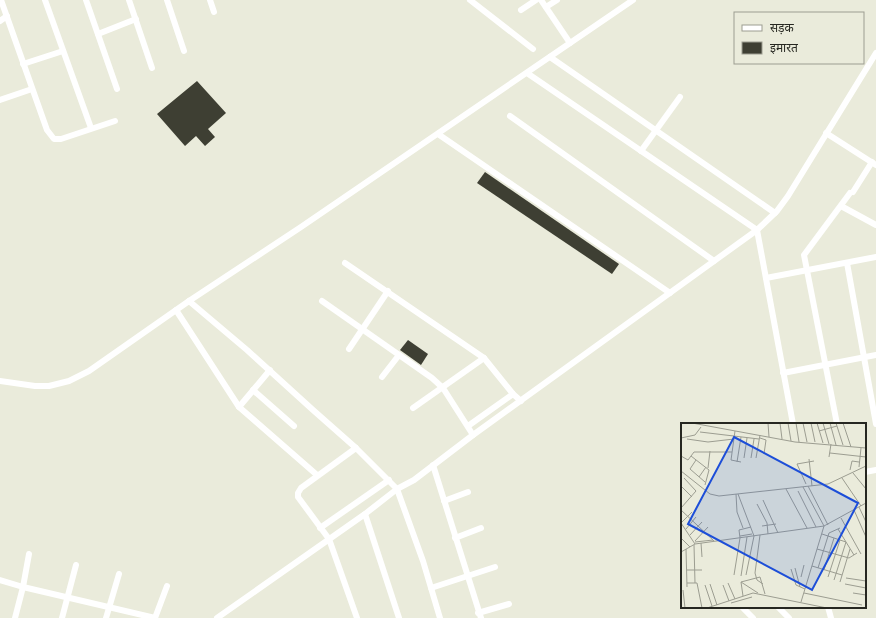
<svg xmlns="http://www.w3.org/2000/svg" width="876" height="618" font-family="Manrope,'Noto Sans Devanagari',sans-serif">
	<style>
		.building { fill: #3e3f33 }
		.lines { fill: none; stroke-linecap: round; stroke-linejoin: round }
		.street { stroke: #fff; stroke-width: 6 }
		.inset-road { fill: none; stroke: #9c9d91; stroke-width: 1 }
		.view { fill: #1d4ed8; fill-opacity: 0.15; stroke: #1d4ed8; stroke-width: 2 }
		.inset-edge { fill: none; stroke: #262721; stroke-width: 2 }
	</style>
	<rect width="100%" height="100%" fill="#eaebdb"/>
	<g class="building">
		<path d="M197,81L226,113L208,129L215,137L205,146L196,136L185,146L157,114Z"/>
		<path d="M485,172L619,264L612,274L477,183Z"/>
		<path d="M408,340L428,354L421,365L400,350Z"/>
	</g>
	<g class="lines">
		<g class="street">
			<path d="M1,0L47,130L54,139H61L115,121"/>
			<path d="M45,0L91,128"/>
			<path d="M86,0L117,89"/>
			<path d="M129,0L152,68"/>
			<path d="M167,0L184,51"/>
			<path d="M210,0L214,12"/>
			<path d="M470,0L533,49"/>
			<path d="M541,0L570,43"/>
			<path d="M546,7L557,0"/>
			<path d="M521,10L536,0"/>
			<path d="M0,21L7,16"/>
			<path d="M98,34L136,19"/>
			<path d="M550,57L775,213"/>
			<path d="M23,64L63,51"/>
			<path d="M527,73L757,230L793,424"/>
			<path d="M0,100L32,89"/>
			<path d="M510,116L714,261"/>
			<path d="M826,133L876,165"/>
			<path d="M438,134L670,293"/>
			<path d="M641,151L680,97"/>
			<path d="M853,192L872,162"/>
			<path d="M841,206L876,225"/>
			<path d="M345,263L484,358L513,394L521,401"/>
			<path d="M847,263L876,424"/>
			<path d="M766,278L876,257"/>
			<path d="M189,301L247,350L313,410L356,448L397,489L423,561L440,618"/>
			<path d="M322,301L432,378L443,388L473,435"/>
			<path d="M176,310L239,407L317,475"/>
			<path d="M349,349L388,291"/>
			<path d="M783,373L876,355"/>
			<path d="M382,377L399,355"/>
			<path d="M0,381L35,386H49L69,381L89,371L189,301L301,227L633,0"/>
			<path d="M253,390L294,426"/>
			<path d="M239,407L270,370"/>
			<path d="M413,408L484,358"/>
			<path d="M837,424L804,255L850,193"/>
			<path d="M468,426L513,394"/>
			<path d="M356,448L301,488L298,493V497L329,539L357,618"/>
			<path d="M433,465L481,618"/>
			<path d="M865,472L876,470"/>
			<path d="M444,501L468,492"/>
			<path d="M365,514L399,618"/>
			<path d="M320,528L389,480"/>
			<path d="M455,538L481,528"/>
			<path d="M0,580L23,587L155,618"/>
			<path d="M431,588L495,567"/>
			<path d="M742,607L753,618"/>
			<path d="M778,607L789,618"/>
			<path d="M828,607L831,618"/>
			<path d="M478,613L509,604"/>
			<path d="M15,618L23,587L29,554"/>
			<path d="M62,618L76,565"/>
			<path d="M106,618L119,574"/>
			<path d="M155,618L167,586"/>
			<path d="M217,618L365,514L397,489L414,480L473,435L757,230L777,211L788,196L876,53"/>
		</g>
	</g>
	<g transform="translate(681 423)">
		<rect width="185" height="185" fill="#eaebdb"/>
		<path class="inset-road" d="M11,0L114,19L185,25M87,0L88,14M99,0L101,16M107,0L110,18M115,0L118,19M122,0L126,19M130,0L134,19M136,0L142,20M142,0L148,21M149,0L155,22M155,0L162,22M162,0L170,24M54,8L50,37L60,39M138,8L156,3M19,9L78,16M0,15L14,12L20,4M79,15L85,17L83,31M6,16L27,19L53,16M149,30L185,34M0,33L7,37L13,29H51M10,33L28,47L24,62M148,34L150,21M63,35L66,15M70,35L73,16M75,35L79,12M128,36L131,63M15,37L9,46L24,59M56,39L60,14M178,44L180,25M27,45L29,28M169,47L171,38L178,39M0,48L29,71L38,73L147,61L185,43M172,50L185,66M18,54L25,44M161,55L180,83M125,61L116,41L133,38M0,63L11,74M127,63L147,102M105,66L126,105M117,68L135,104M55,71L56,89L62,105M57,71L73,113L65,152M82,77L97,110M76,81L86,100L87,111M178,84L185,99M0,85L15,68L3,55M0,87L33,118M173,87L185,114M160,95L180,131M0,100L14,121M0,100L11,89M81,103L95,101M5,106L15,94M157,106L173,132M141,111L165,119L153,157M9,112L21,99M79,112L74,150L76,157L82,161M59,113L71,111M0,115L9,124M14,118L27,104M14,119L32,117M20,120L21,134M13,122L14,160M5,126L6,164M136,126L168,135L176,130M0,129L14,121L143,103L185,80M131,143L161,152M114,145L119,164M137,145L148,110L159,105M110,146L115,162L124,166M6,147H21M143,147L153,115M53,152L59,115L58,107L70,104M60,153L66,114M120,154L123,142M147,154L159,117M165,155L185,158M60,159L77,170M159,159L169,126M6,160H16L21,185M47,160L54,176M29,161L36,182M164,161L185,165M24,162L31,183M42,162L48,178M2,167L4,185M123,170L181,182M172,170L185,172M62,173L60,159L79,154L84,171M120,179L143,103L122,64M50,180L71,174M26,185L72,170L146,185"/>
		<path class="view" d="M53,14L177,80L131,167L7,101Z"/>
		<rect width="185" height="185" class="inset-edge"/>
	</g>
	<rect x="734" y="12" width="130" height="52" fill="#eaebdb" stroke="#9c9d91"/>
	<rect x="742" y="25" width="20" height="6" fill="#ffffff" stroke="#9c9d91"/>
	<text x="770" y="32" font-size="12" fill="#262721">सड़क</text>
	<rect x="742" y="42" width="20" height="12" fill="#3e3f33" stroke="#9c9d91"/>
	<text x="770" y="52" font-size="12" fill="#262721">इमारत</text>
</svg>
